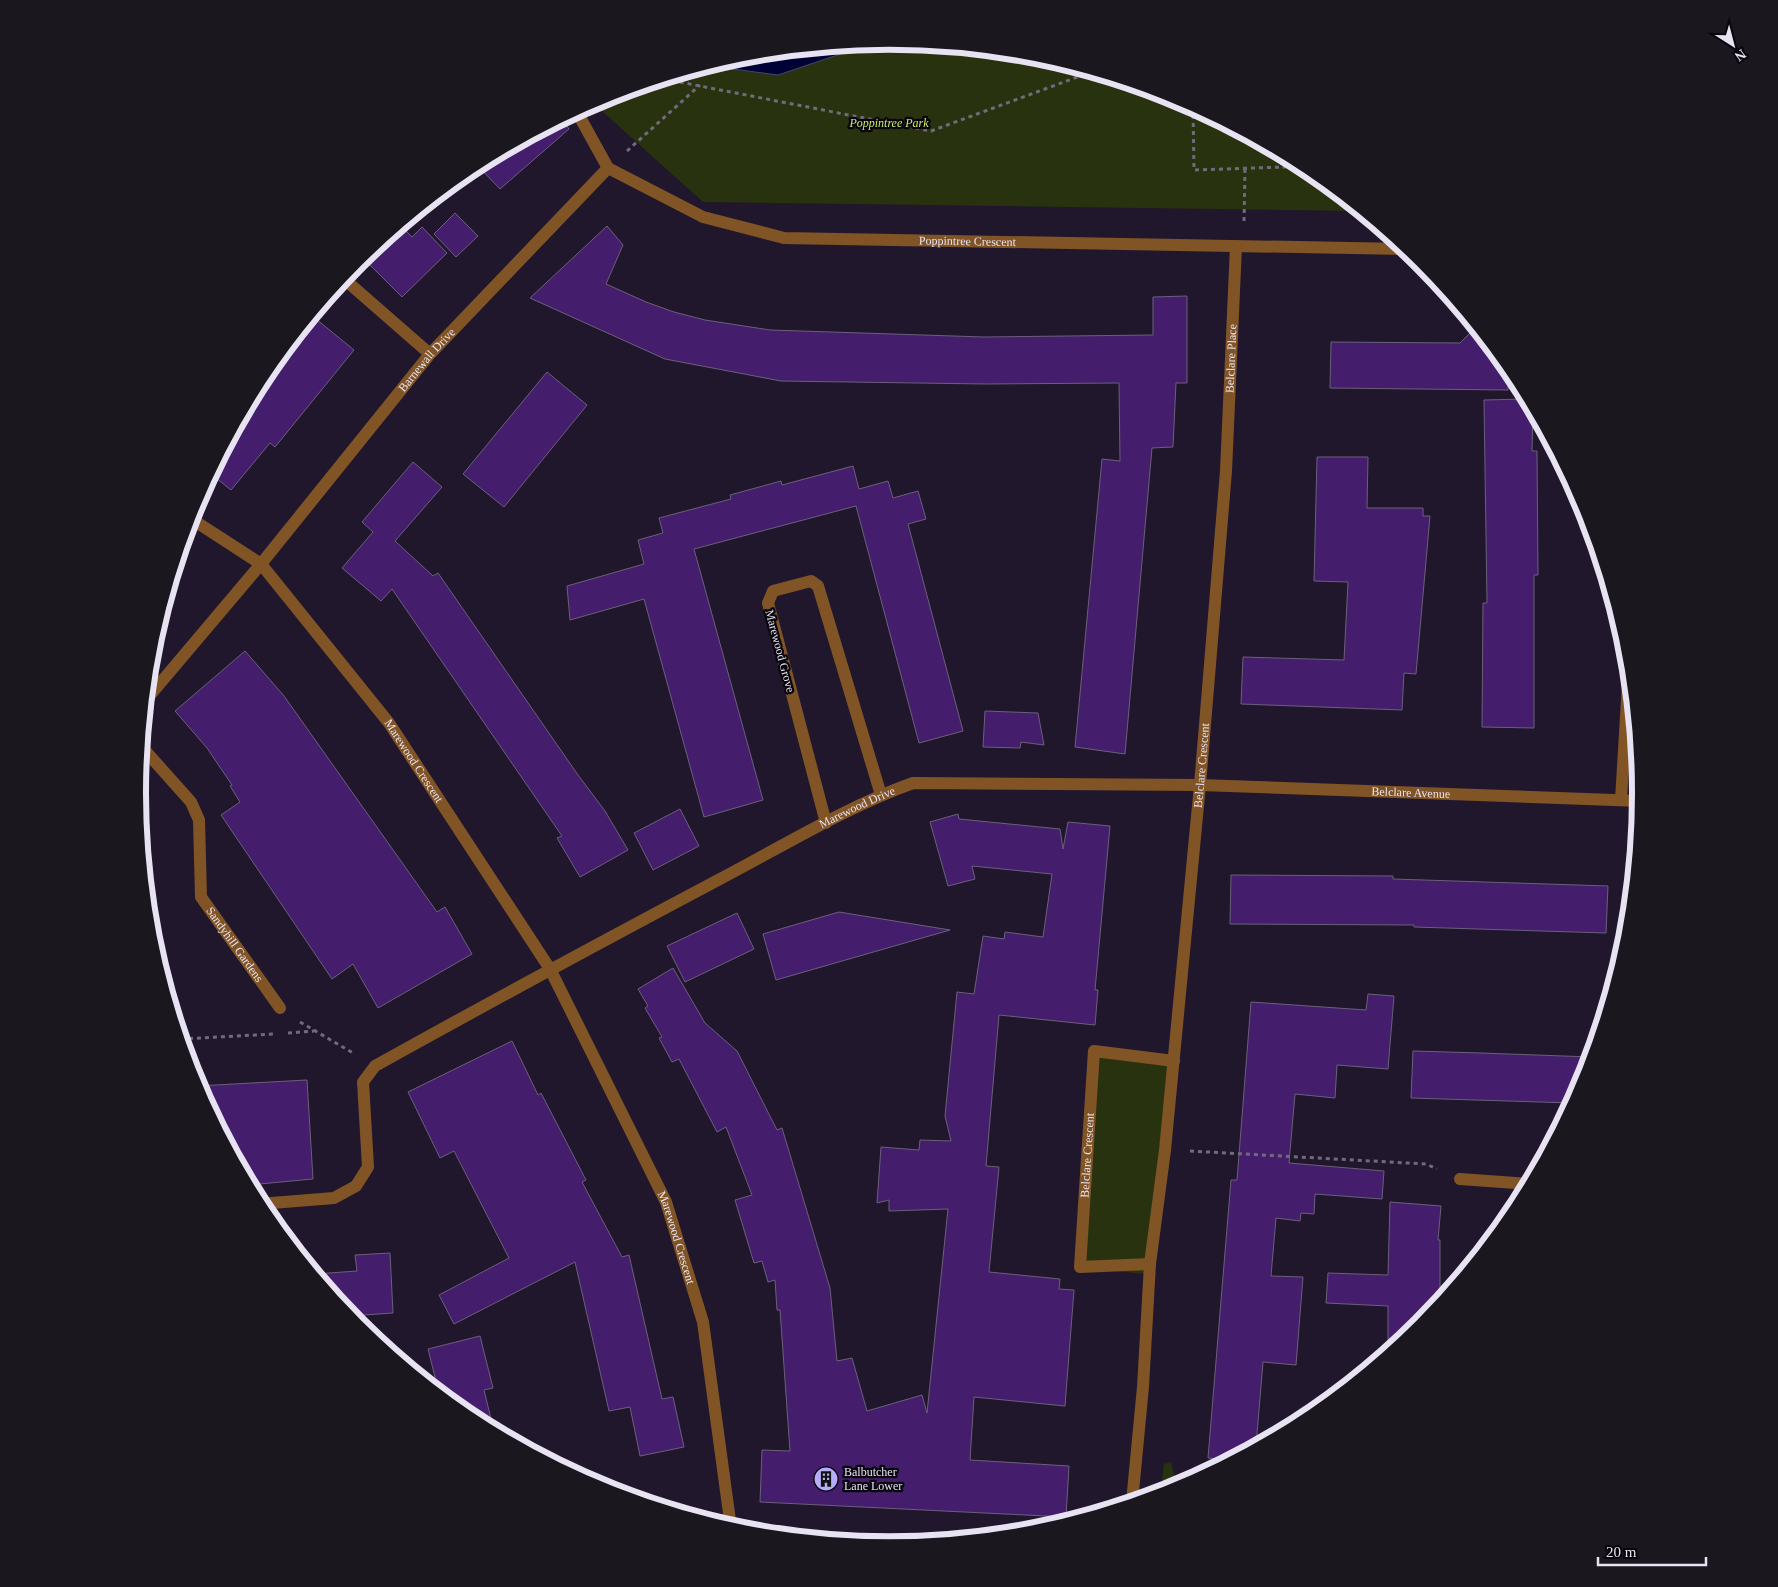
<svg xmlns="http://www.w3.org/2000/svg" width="1778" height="1587" font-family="Georgia,serif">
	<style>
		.green { fill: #29320e }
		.water { fill: #000135; stroke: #46456e }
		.building { fill: #441e6d; stroke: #6a607a }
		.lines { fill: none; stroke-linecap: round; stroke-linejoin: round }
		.path { stroke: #716a7c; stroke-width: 3; stroke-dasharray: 4 4; stroke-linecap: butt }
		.minor { stroke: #815426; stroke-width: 12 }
		.labels { text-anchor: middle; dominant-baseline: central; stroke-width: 4.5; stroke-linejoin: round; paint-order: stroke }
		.park-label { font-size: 12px; font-style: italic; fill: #ccec6a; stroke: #08050d }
		.street-label { font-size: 12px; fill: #e8e3f2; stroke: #08050d }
		.poi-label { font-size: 12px; fill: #e8e3f2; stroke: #08050d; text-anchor: start }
		.rim { fill: none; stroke: #e8e3f2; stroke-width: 6 }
	</style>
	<rect width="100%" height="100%" fill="#20172c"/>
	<g class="green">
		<path d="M889,41L1036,56L1177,99L1307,168L1359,211L703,202L593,103L601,98L743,56Z"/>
		<path d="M1094,1051L1173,1061L1153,1275L1080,1267Z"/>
		<path d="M1171,1462L1177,1488L1160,1494L1164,1464Z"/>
	</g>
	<path class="water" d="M873,43L778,75L710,66L743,56Z"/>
	<g class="building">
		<path d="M562,119L569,129L500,189L477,165Z"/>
		<path d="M455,213L478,236L456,257L434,234Z"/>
		<path d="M607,226L623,245L606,284L646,302L674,312L705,320L770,330L984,337L1153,335V297L1187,296V383H1176L1173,447L1152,448L1125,754L1075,747L1102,459L1120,461L1119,383L985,384L781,381L665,359L530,298Z"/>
		<path d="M422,227L447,253L402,297L368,263L404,229L412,237Z"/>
		<path d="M316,319L354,350L275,447L270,443L231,490L211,474L246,408Z"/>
		<path d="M1475,328L1509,369L1508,390L1330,388L1331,342L1460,343Z"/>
		<path d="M547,372L587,405L504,507L463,474Z"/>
		<path d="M1527,399L1533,410L1532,451H1537L1538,575H1534V728L1482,727L1483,603H1487L1484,400Z"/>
		<path d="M1317,457H1368L1367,508H1423V516H1430L1416,674L1404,673L1402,710L1241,704L1243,657L1344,660L1348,582L1314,581Z"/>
		<path d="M413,462L442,487L395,541L433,576L438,573L578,775L605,811L628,850L580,877L557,838L562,836L392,589L381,601L342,568L373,532L362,522Z"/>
		<path d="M853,466L859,489L888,481L893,498L918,491L926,519L908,524L963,731L919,743L856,506L694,549L763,800L704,817L644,599L570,620L567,586L644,564L638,540L663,533L659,518L731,499L730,495L781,481L782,485Z"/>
		<path d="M245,651L284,696L437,912L445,907L472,954L378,1008L353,964L332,979L221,815L240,802L230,786L232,785L207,748L175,711Z"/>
		<path d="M985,711L1038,713L1044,745L1021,742L1020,748L983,747Z"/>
		<path d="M680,809L699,846L653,870L634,833Z"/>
		<path d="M958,814L959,819L1060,829L1063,849L1068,822L1110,826L1095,990H1098L1095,1025L999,1015L986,1166L999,1167L989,1272L1060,1279L1059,1289L1074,1290L1065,1406L974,1397L970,1460L1069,1466L1066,1517L760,1502L762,1450L790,1451L780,1310H777L775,1280L768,1282L762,1261L754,1263L735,1200L752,1195L726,1127L717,1132L679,1059L672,1062L659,1038L662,1037L645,1008L648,1006L638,989L673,968L705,1023L737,1051L777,1130L782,1128L830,1288L837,1361L852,1358L867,1411L922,1395L927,1413L948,1209L889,1211V1200L877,1203L881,1147L919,1150L920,1140L951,1141L945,1116L957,992L974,994L983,936L1004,939L1005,932L1043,937L1052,874L972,866L975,879L948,886L930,822Z"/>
		<path d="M1231,875L1393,876V879L1608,886L1606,933L1414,927V925L1230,924Z"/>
		<path d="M839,912L950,930L776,980L763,934Z"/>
		<path d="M737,913L754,949L685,982L667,946Z"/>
		<path d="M1368,994L1394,996L1388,1069L1337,1065L1335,1098L1295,1094L1289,1163L1384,1171L1382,1199L1315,1194L1314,1214L1301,1213L1300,1221L1276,1218L1271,1276L1303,1277L1296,1365L1263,1362L1256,1446L1231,1460L1208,1458L1231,1180H1237L1251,1002L1366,1010Z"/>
		<path d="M512,1041L538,1095L541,1093L586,1180L582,1182L622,1257L629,1255L662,1399L673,1397L684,1447L640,1456L630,1407L609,1411L575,1262L454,1324L439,1295L509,1258L454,1151L440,1158L408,1092Z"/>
		<path d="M1413,1051L1481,1053L1591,1057L1584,1082L1572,1103L1411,1098Z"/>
		<path d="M307,1080L313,1179L249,1185L197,1086Z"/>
		<path d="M1390,1202L1441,1206L1438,1240H1440V1303L1421,1326L1388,1353V1306L1326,1303L1328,1273L1388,1275Z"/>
		<path d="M390,1253L393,1313L349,1316L315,1274L357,1271L355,1255Z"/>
		<path d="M480,1336L493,1388L484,1390L494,1431L471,1419L439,1393L428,1349Z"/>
	</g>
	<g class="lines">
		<g class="path">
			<path d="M664,79L931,131L1091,72"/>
			<path d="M1193,107L1194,170L1284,167"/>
			<path d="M627,151L700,85"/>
			<path d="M1286,157L1284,167L1307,168"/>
			<path d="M1244,221L1245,169"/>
			<path d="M300,1022L353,1053"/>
			<path d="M288,1033L314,1031"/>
			<path d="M181,1039L274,1034"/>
			<path d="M1190,1151L1426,1164L1437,1169"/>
		</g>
		<g class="minor">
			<path id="s1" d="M577,112L608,168L703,217L784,238L1406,249"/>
			<path d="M343,278L430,354"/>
			<path id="s2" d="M190,518L261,564L389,723L550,969L666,1202L703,1322L731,1528"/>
			<path id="s3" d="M146,700L261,564L430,354L608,168"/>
			<path id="s4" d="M141,746L191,802L199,820L201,897L280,1008"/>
			<path d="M1621,800L1629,666"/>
			<path d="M826,823L768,603L773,591L811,581L818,586L881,795"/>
			<path d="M1460,1179L1529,1184"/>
			<path id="s5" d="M259,1204L334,1198L356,1186L368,1167L363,1082L375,1066C490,1002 605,940 720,879C783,846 846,807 913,783L1200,785L1641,801"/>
			<path id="s6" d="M1150,1264L1080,1267L1094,1051L1174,1061"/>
			<path id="s7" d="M1132,1502L1143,1387L1150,1264L1165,1150L1200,785L1226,471L1236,246"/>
		</g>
	</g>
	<defs>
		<symbol id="building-disc" viewBox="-11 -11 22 22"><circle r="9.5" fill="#b6acf8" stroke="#08050d"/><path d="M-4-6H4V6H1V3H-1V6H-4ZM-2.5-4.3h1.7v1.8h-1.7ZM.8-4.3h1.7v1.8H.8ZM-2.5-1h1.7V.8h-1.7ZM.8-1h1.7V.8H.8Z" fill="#111"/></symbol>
	</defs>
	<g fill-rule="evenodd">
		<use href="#building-disc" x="812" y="1465" width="28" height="28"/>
	</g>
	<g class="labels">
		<g class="park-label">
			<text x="889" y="123">Poppintree Park</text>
		</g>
		<g class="street-label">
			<text stroke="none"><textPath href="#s1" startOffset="438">Poppintree Crescent</textPath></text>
			<text stroke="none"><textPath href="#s7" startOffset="1148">Belclare Place</textPath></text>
			<text stroke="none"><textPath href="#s3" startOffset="441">Barnewall Drive</textPath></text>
			<text transform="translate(780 651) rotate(75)">Marewood Grove</text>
			<text stroke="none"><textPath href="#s2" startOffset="334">Marewood Crescent</textPath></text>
			<text stroke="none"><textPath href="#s7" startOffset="740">Belclare Crescent</textPath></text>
			<text stroke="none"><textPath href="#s5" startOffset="1334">Belclare Avenue</textPath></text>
			<text stroke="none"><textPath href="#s5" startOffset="775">Marewood Drive</textPath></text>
			<text stroke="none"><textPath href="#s4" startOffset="230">Sandyhill Gardens</textPath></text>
			<text stroke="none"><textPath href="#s6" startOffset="182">Belclare Crescent</textPath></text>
			<text stroke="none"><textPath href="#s2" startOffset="880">Marewood Crescent</textPath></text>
		</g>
		<g class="poi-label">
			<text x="844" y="1472">Balbutcher<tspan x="844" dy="14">Lane Lower</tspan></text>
		</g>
	</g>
	<path d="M0 0H1778V1587H0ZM146 793a743 743 0 1 1 1486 0a743 743 0 1 1-1486 0Z" fill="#1a171f" fill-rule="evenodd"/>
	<path class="rim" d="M146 793a743 743 0 1 1 1486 0a743 743 0 1 1-1486 0Z"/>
	<g transform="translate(1733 45) rotate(144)" stroke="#08050d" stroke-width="4" paint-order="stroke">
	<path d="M0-4L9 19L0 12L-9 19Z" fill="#e8e3f2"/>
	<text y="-8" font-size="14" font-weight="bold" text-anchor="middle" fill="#e8e3f2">N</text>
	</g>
	<path d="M1598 1557v8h108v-8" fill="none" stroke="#e8e3f2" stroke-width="2.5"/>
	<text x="1606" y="1557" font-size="15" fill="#e8e3f2" stroke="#08050d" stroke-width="4" paint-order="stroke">20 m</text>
</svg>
